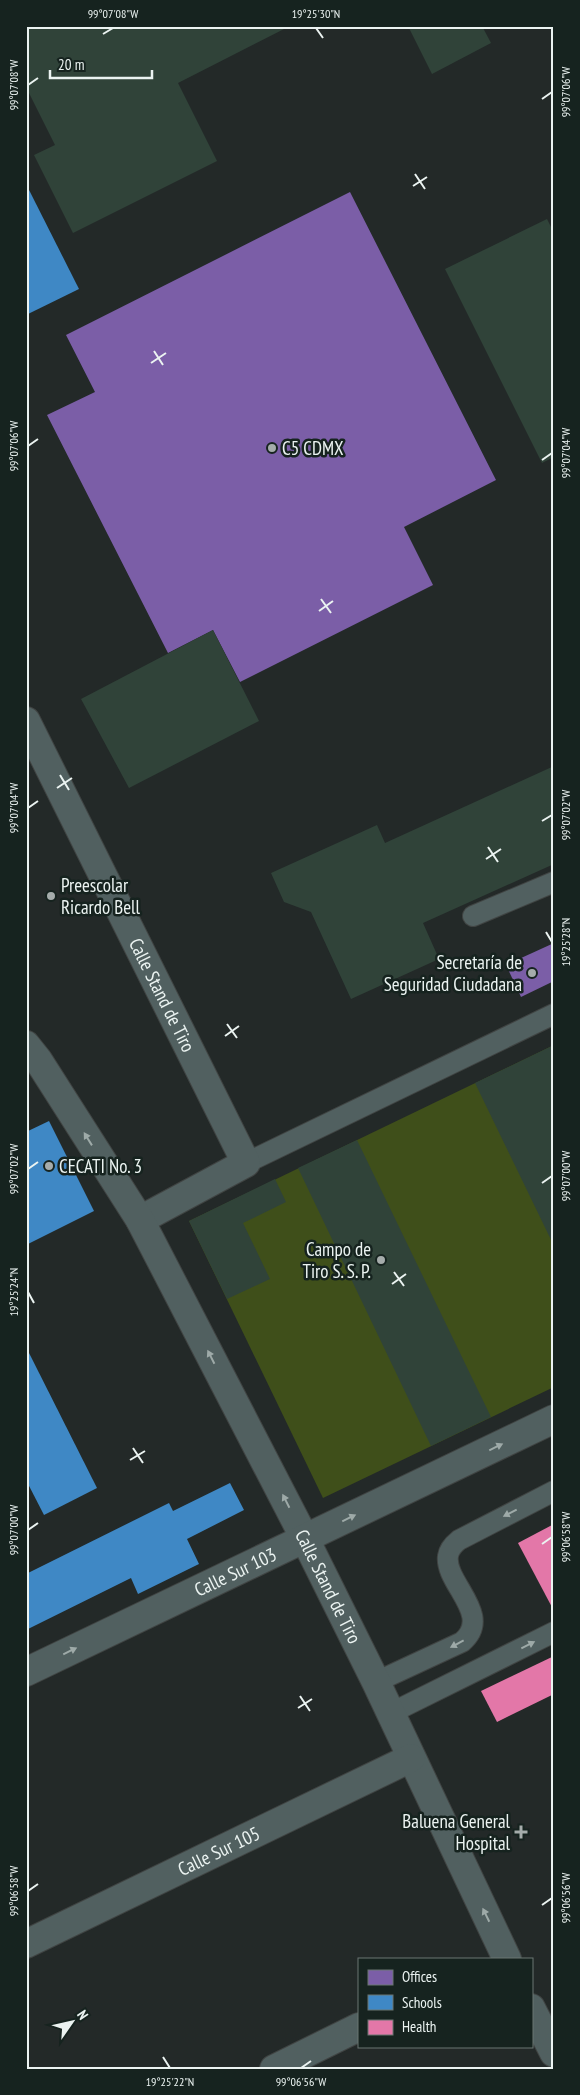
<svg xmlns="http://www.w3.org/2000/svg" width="580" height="2095" font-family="'PT Sans Narrow',sans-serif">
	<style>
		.green { fill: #3f4f1a }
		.offices { fill: #7b5ea7 }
		.schools { fill: #3f88c5 }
		.health { fill: #e377a8 }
		.building { fill: #304339 }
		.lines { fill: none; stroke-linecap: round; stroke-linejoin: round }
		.lane-casing { stroke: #404443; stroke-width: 22 }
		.street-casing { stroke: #404443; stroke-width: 30 }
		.lane { stroke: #516060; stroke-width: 20 }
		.street { stroke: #516060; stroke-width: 28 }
		.oneway { fill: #9eaaa8 }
		.ticks { fill: none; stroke: #ebf3f1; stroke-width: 2 }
		.poi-dot { fill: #a5acab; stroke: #16231f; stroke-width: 2 }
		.labels { text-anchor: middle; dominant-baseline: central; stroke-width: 5; stroke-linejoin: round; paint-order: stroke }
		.poi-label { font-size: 19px; fill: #ebf3f1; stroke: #16231f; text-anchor: start }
		.street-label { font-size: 19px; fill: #ebf3f1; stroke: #16231f }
		.neatline { fill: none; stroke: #ebf3f1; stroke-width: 2 }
		.ticks-label { font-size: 12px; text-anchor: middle; fill: #ebf3f1 }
	</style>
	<rect width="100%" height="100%" fill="#232928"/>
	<path class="green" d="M554,1045V1387L323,1498L189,1221Z"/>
	<g class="offices">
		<path d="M350,192L496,480L404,527L433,585L240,682L213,630L168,653L47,415L95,392L66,335Z"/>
		<path d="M554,943V981L521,997L506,965Z"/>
	</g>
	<g class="schools">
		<path d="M26,184L79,289L26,315Z"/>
		<path d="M49,1121L94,1211L26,1245V1132Z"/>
		<path d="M26,1347L97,1488L44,1515L26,1480Z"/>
		<path d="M230,1483L244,1510L187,1539L199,1564L138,1594L131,1578L26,1630V1574L169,1503L173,1511Z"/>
	</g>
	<g class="health">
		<path d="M554,1524V1611L518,1543Z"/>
		<path d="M554,1656V1694L497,1722L481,1691Z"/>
	</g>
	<g class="building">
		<path d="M26,26H290L178,83L217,161L73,233L34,155L55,145L26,87Z"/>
		<path d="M408,26H482L491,43L432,74Z"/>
		<path d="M547,219L554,233V457L542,463L445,269Z"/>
		<path d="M213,630L259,721L129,788L81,699Z"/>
		<path d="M554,766V864L423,923L439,959L351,999L311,912L284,902L271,873L377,825L385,843Z"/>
		<path d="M554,1045V1246L475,1083Z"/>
		<path d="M357,1140L491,1417L431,1446L298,1168Z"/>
		<path d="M275,1179L286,1202L243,1223L270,1279L227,1299L189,1221Z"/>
	</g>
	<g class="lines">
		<defs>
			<g id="lane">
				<path d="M473,916L554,882"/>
				<path d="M246,1163L554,1014"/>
				<path d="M376,1682L462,1642C494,1615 444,1583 448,1556C449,1549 454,1544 459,1540L554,1491"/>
				<path d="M391,1713L554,1632"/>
			</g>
			<g id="street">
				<path id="s1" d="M26,721L246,1163L140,1220"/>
				<path id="s2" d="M26,1045L38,1060L140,1220L305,1539L376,1682L507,1959"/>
				<path id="s3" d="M26,1672L554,1419"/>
				<path id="s4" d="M26,1944L411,1758"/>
				<path d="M531,2008L554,2053"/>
				<path d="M274,2069L359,2027"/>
			</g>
		</defs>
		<use href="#lane" class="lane-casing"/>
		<use href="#street" class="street-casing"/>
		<use href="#lane" class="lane"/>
		<use href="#street" class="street"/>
	</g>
	<defs><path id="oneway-solid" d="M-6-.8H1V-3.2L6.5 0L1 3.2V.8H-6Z" transform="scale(1.25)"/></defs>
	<g class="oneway">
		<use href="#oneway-solid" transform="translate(88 1139) rotate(-122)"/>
		<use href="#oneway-solid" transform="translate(211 1357) rotate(-117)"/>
		<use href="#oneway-solid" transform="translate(496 1447) rotate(-26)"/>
		<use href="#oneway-solid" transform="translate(286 1501) rotate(-117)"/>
		<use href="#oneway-solid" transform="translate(510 1513) rotate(153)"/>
		<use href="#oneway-solid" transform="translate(349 1518) rotate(-26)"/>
		<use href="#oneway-solid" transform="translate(457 1644) rotate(152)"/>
		<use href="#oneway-solid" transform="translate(528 1645) rotate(-27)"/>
		<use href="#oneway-solid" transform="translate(70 1651) rotate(-26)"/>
		<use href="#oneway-solid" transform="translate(486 1915) rotate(-116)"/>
	</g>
	<path class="ticks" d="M316,28L323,38M103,34L113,28M28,85L38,78M542,99L552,92M415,174L425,189M413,186L427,177M154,351L163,365M151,363L166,353M28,446L38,439M542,460L552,453M321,599L331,613M319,611L333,601M60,775L69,790M57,788L72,778M28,808L38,801M542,821L552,815M488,847L498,862M486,859L501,849M546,932L552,942M227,1024L237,1038M225,1036L239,1026M28,1169L38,1162M542,1183L552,1176M394,1272L404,1286M392,1284L406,1274M28,1292L34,1303M133,1448L143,1463M130,1460L145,1451M28,1530L38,1523M542,1544L552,1537M300,1696L310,1711M298,1708L312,1699M28,1891L38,1884M542,1905L552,1898M163,2057L170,2068M301,2068L311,2061"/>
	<g class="poi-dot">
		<circle cx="272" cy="448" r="5"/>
		<circle cx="51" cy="896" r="5"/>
		<circle cx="532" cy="973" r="5"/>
		<circle cx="49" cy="1166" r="5"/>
		<circle cx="381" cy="1260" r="5"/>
		<path d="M518.5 1824.5h5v5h5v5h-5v5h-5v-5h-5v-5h5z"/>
	</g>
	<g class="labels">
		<g class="poi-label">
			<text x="282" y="448">C5 CDMX</text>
			<text x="61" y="885">Preescolar<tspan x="61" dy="22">Ricardo Bell</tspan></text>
			<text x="522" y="962" text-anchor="end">Secretaría de<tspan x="522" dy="22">Seguridad Ciudadana</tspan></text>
			<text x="59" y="1166">CECATI No. 3</text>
			<text x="371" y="1249" text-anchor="end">Campo de<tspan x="371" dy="22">Tiro S. S. P.</tspan></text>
			<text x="510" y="1821" text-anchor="end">Baluena General<tspan x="510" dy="22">Hospital</tspan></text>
		</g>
		<g class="street-label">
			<text stroke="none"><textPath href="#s1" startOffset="306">Calle Stand de Tiro</textPath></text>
			<text stroke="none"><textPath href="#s3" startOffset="232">Calle Sur 103</textPath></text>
			<text stroke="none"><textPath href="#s2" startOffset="621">Calle Stand de Tiro</textPath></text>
			<text stroke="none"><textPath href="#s4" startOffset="214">Calle Sur 105</textPath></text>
		</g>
	</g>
	<rect width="580" height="2095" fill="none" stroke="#16231f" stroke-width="55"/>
	<rect x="358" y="1958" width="175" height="90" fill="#16231f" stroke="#6b7673"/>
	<rect x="368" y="1970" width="25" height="15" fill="#7b5ea7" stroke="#6b7673"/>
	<text x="402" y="1982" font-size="15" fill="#ebf3f1">Offices</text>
	<rect x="368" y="1995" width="25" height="15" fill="#3f88c5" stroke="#6b7673"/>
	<text x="402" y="2008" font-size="15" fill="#ebf3f1">Schools</text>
	<rect x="368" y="2020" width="25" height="15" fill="#e377a8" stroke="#6b7673"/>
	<text x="402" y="2032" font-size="15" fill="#ebf3f1">Health</text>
	<g transform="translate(72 2022) rotate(56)" stroke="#16231f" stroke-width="4" paint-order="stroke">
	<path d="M0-4L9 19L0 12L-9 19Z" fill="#ebf3f1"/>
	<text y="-8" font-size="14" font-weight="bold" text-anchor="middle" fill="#ebf3f1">N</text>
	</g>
	<path d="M50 70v8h102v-8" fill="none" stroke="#ebf3f1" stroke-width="2.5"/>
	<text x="58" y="70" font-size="15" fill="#ebf3f1" stroke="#16231f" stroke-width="4" paint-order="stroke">20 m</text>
	<rect x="28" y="28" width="524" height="2040" class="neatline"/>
	<g class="ticks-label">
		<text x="113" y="18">99°07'08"W</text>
		<text x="316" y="18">19°25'30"N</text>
		<text transform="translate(14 85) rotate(-90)" y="4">99°07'08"W</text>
		<text transform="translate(566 92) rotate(-90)" y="4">99°07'06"W</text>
		<text transform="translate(14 446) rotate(-90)" y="4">99°07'06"W</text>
		<text transform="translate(566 453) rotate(-90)" y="4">99°07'04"W</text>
		<text transform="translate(14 808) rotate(-90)" y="4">99°07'04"W</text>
		<text transform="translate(566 815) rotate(-90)" y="4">99°07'02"W</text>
		<text transform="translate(566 942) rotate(-90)" y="4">19°25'28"N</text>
		<text transform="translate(14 1169) rotate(-90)" y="4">99°07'02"W</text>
		<text transform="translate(566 1176) rotate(-90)" y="4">99°07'00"W</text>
		<text transform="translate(14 1292) rotate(-90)" y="4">19°25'24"N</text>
		<text transform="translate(14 1530) rotate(-90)" y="4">99°07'00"W</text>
		<text transform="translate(566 1537) rotate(-90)" y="4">99°06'58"W</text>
		<text transform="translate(14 1891) rotate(-90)" y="4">99°06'58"W</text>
		<text transform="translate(566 1898) rotate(-90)" y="4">99°06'56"W</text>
		<text x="170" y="2086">19°25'22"N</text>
		<text x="301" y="2086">99°06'56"W</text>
	</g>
</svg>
